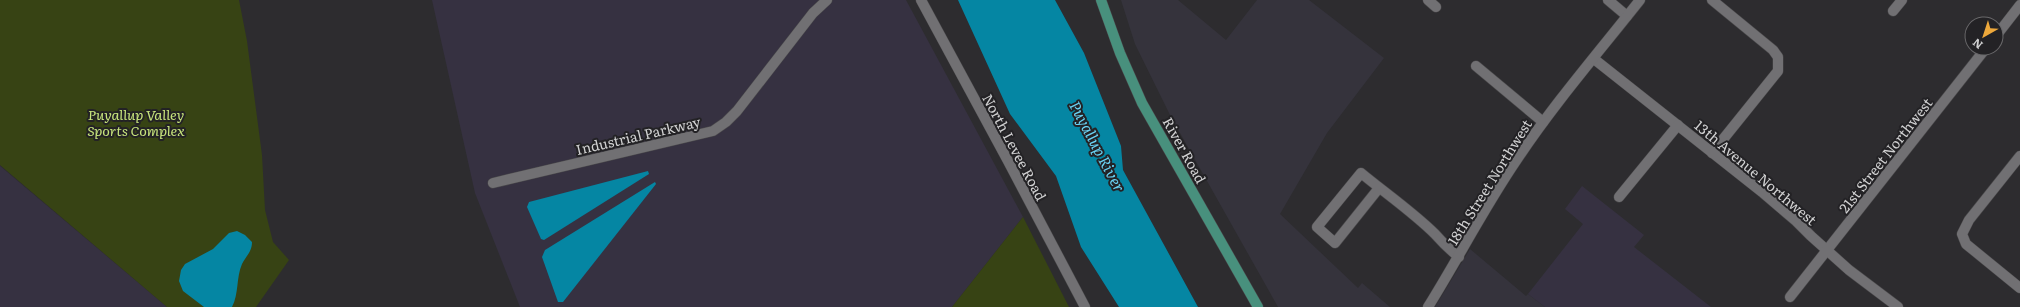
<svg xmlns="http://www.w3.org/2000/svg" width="2020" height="307" font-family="Literata,serif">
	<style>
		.built { fill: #35333c }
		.industrial { fill: #363141 }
		.green { fill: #374314 }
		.water { fill: #0586a3 }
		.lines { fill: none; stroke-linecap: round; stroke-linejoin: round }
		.minor-casing { stroke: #4a494b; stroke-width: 11 }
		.major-casing { stroke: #4a494b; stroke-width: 11 }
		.minor { stroke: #717073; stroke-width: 10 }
		.major { stroke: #48907d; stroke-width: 10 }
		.labels { text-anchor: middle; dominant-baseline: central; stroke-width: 4; stroke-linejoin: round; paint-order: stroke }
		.park-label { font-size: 14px; font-style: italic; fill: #c7e47c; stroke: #232225 }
		.street-label { font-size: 14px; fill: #d1d1d2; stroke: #232225 }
		.water-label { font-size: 15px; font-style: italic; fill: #6ad3f4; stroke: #232225 }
	</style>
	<rect width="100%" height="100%" fill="#2d2c2f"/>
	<g class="built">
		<path d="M1121,0H1178L1226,40L1257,0H1309L1384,58L1327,133L1280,214L1358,288L1362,283L1390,307H1278L1171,117L1135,44Z"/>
		<path d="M1470,249L1526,296L1528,294L1545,307H1435Z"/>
	</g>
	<g class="industrial">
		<path d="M432,0H906L1023,217L952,307H520L475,193Z"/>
		<path d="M0,166L167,307H0Z"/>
		<path d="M1582,186L1644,235L1634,247L1711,307H1545L1528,294L1583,224L1565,209Z"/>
	</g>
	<g class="green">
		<path d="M0,0H239L247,41L262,155L265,210L273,242L289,260L256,307H167L0,165Z"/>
		<path d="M1023,217L1069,307H952Z"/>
	</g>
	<g class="water">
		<path d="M958,0H1055L1084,53L1121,146L1123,170L1198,307H1119L1081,247L1056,176L1010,114Z"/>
		<path d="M648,171L649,174L544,240L541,239L527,207L529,202Z"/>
		<path d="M655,182L656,184L563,302H558L542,257L545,250Z"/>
		<path d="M237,231L245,235L252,242C252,252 246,256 242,264C236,278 239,294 232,307H204L183,291L179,281L181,270L185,264L213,249L229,233Z"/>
	</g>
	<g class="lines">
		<defs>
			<g id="minor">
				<path d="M921,0L1008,161L1085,307"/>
				<path d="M1428,0L1436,7"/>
				<path d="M1608,0L1627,16"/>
				<path d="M1712,0L1773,50L1778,57V71L1712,153"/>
				<path d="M1893,11L1902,0"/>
				<path d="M1996,36L2020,5"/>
				<path d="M1594,59L1762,192L1796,221L1811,236L1849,270L1898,307"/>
				<path d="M1476,66L1543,122"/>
				<path d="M2020,156L1969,220L1962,234L1966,244L2020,288"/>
				<path d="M493,183L713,131L726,122L737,111L813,13L827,0"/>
				<path d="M1379,188L1335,243L1317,227L1361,173C1384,192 1414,213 1435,234C1443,243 1450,250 1459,257"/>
				<path d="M1619,197L1678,125"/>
				<path d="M1790,297L1986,48"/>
				<path d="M1428,307C1458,259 1484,208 1516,161C1553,105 1598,53 1640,0"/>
			</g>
			<path id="major" d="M1101,0L1120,53L1142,103L1258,307"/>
		</defs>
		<use href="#minor" class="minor-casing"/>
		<use href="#major" class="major-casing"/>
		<use href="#minor" class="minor"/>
		<use href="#major" class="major"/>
	</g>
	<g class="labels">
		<g class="park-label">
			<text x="136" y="114">Puyallup Valley<tspan x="136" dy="16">Sports Complex</tspan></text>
		</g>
		<g class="street-label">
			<text transform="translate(638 135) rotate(-13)">Industrial Parkway</text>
			<text transform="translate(1015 147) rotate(62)">North Levee Road</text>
			<text transform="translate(1185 150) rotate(61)">River Road</text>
			<text transform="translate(1885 155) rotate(-52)">21st Street Northwest</text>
			<text transform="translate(1756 172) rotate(40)">13th Avenue Northwest</text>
			<text transform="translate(1489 182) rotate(-58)">18th Street Northwest</text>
		</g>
		<g class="water-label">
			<text transform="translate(1098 146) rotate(62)">Puyallup River</text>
		</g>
	</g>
	<g transform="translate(1984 36) rotate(219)"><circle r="19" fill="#232225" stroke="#69686a"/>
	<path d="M0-3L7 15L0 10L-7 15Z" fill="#eda83b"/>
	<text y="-6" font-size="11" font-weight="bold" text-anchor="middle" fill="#d1d1d2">N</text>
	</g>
</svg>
